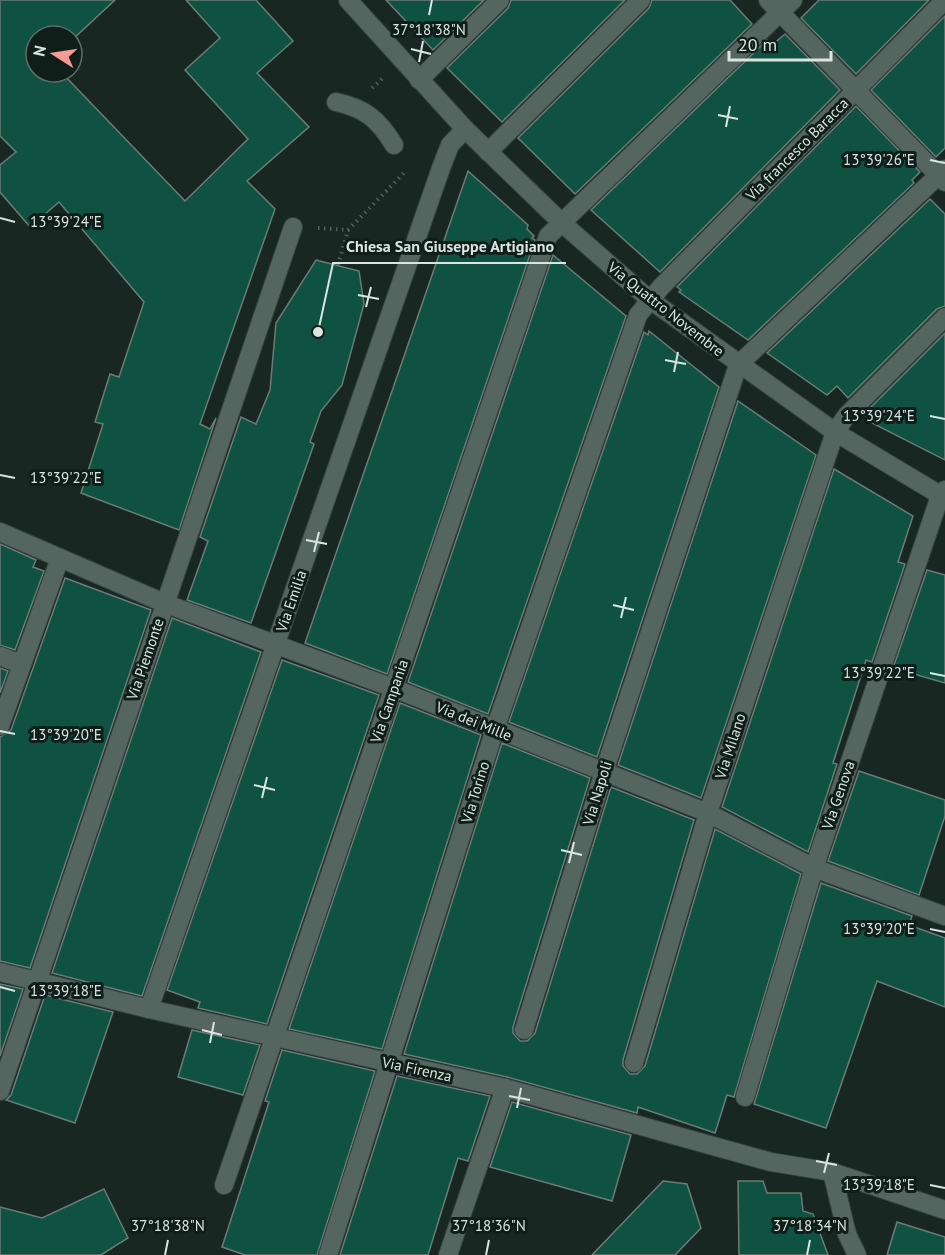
<svg xmlns="http://www.w3.org/2000/svg" width="945" height="1255" font-family="'PT Sans',sans-serif">
	<style>
		.building { fill: #0f5242; stroke: #6b7c77; stroke-width: 1.5 }
		.lines { fill: none; stroke-linecap: round; stroke-linejoin: round }
		.minor-casing { stroke: #37433f; stroke-width: 20 }
		.path { stroke: #53615c; stroke-width: 4; stroke-dasharray: 1.5 4.5; stroke-linecap: butt }
		.minor { stroke: #556660; stroke-width: 18 }
		.ticks { fill: none; stroke: #dae4e0; stroke-width: 2 }
		.labels { text-anchor: middle; dominant-baseline: central; stroke-width: 6; stroke-linejoin: round; paint-order: stroke }
		.street-label { font-size: 15px; fill: #dae4e0; stroke: #0f1e19 }
		.ticks-label { font-size: 15px; text-anchor: middle; fill: #dae4e0; stroke: #0f1e19; stroke-width: 6; stroke-linejoin: round; paint-order: stroke }
		.leader { fill: none; stroke: #dae4e0; stroke-width: 2 }
		.callout-dot { fill: #dae4e0; stroke: #0f1e19; stroke-width: 2 }
		.callout-label { font-size: 16px; text-anchor: middle; font-weight: bold; fill: #dae4e0; stroke: #0f1e19; stroke-width: 6; stroke-linejoin: round; paint-order: stroke }
	</style>
	<rect width="100%" height="100%" fill="#182722"/>
	<g class="building">
		<path d="M0,0H115L72,40V36H36V72H61L185,201L248,139L185,70L220,38L186,0H256L293,41L257,73L309,127L247,181L275,209L200,424L210,429L216,418L179,530L81,493L103,424L95,422L110,374L119,377L144,302L59,202L30,227L0,192V165L16,152L0,136Z"/>
		<path d="M386,0H484L433,50Z"/>
		<path d="M511,0H625L502,122L447,68L508,8Z"/>
		<path d="M652,0H730L752,24L575,194L518,138L649,8Z"/>
		<path d="M819,0H929L856,74L801,18Z"/>
		<path d="M945,16V148L936,157L871,90Z"/>
		<path d="M785,34L840,90L660,272L591,210L767,40L772,45Z"/>
		<path d="M856,106L920,172L912,180L914,183L748,340L679,292L681,290L677,287Z"/>
		<path d="M468,171L528,225L527,229L534,236L532,238L535,240L387,674L305,643Z"/>
		<path d="M930,199L945,214V306L937,309L848,398L837,386L827,395L767,353Z"/>
		<path d="M553,255L626,316L488,714L408,682Z"/>
		<path d="M316,260L359,271L364,304L342,385L321,411L310,442L314,444L251,623L187,600L208,541L200,537L241,417L256,424L270,390L276,323Z"/>
		<path d="M649,331L719,387L597,757L509,722L644,332L648,335Z"/>
		<path d="M945,333V460L872,423L864,414Z"/>
		<path d="M738,401L816,455L701,798L618,765Z"/>
		<path d="M834,469L913,516L898,562L905,564L872,662L866,660L833,763L837,764L808,852L722,807Z"/>
		<path d="M0,544L36,560L33,567L44,571L15,650L0,645Z"/>
		<path d="M927,570L945,575V683L893,668Z"/>
		<path d="M65,578L151,610L30,968L0,961V737L11,730Z"/>
		<path d="M172,618L261,652L142,996L52,973Z"/>
		<path d="M282,660L379,695L267,1024L198,1008L200,1002L167,990Z"/>
		<path d="M0,668L8,671L0,693Z"/>
		<path d="M400,703L481,735L382,1049L289,1029Z"/>
		<path d="M502,743L590,778L513,1027V1033L520,1041H527L535,1033L611,787L694,820L623,1060V1066L630,1074H637L645,1066L715,829L801,874L734,1097L727,1095L715,1133L638,1107L637,1113L507,1077L404,1054Z"/>
		<path d="M859,771L945,800V816L919,895L828,861Z"/>
		<path d="M821,883L912,916L909,925L945,938V1007L877,981L826,1128L754,1104Z"/>
		<path d="M0,984L23,989L0,1056Z"/>
		<path d="M45,995L113,1012L75,1123L6,1100L11,1095Z"/>
		<path d="M192,1030L260,1045L243,1095L178,1077Z"/>
		<path d="M282,1050L375,1071L317,1255H245L222,1247L269,1102L265,1101Z"/>
		<path d="M397,1076L490,1096L468,1161L458,1158L428,1255H340Z"/>
		<path d="M512,1102L631,1135L612,1201L490,1167Z"/>
		<path d="M663,1181L687,1184L701,1228L675,1255H592Z"/>
		<path d="M738,1181H763L767,1193H801L803,1211L813,1214L828,1255H739Z"/>
		<path d="M104,1189L128,1238L101,1255H0V1207L42,1218Z"/>
		<path d="M897,1222L945,1237V1255H887Z"/>
	</g>
	<g class="lines">
		<defs>
			<g id="minor">
				<path d="M348,0L465,129L562,223L649,299L835,432L945,498"/>
				<path d="M768,0L945,182"/>
				<path d="M419,80L500,0"/>
				<path d="M336,102C365,108 379,120 394,145"/>
				<path d="M488,152L641,0"/>
				<path d="M0,532L164,603L393,688L708,813L814,868L945,916"/>
				<path d="M0,656L21,664"/>
				<path d="M0,726L60,558"/>
				<path d="M0,972L149,1009L505,1088L771,1162L832,1172L945,1210"/>
				<path d="M149,1009L441,168L450,145L465,129"/>
				<path d="M524,1030L604,772L738,365L945,169"/>
				<path d="M634,1063L708,813L835,432L847,415L945,317"/>
				<path d="M0,1091L293,227"/>
				<path d="M745,1097L814,868L940,496L945,490"/>
				<path d="M832,1172L847,1234L857,1255"/>
				<path d="M224,1185L548,236L793,0"/>
				<path d="M328,1255L495,729L638,315L661,287L945,0"/>
				<path d="M448,1255L505,1088"/>
			</g>
		</defs>
		<use href="#minor" class="minor-casing"/>
		<g class="path">
			<path d="M372,88L384,77"/>
			<path d="M318,228L348,230L405,172"/>
			<path d="M338,265L348,230"/>
		</g>
		<use href="#minor" class="minor"/>
	</g>
	<path class="ticks" d="M429,15L432,0M411,49L431,54M419,62L423,41M718,115L738,119M726,127L730,106M930,160L945,163M0,218L15,222M358,295L379,299M366,307L371,287M665,360L686,364M674,372L678,352M930,416L945,419M0,475L15,478M306,540L327,544M314,552L319,532M613,605L634,610M621,618L626,597M930,673L945,676M0,731L15,734M254,785L275,790M262,798L267,777M561,850L582,855M569,863L574,842M930,929L945,932M0,987L15,991M202,1030L222,1035M210,1043L214,1022M509,1096L530,1100M517,1108L521,1088M816,1161L837,1165M824,1173L829,1153M930,1185L945,1188M165,1255L168,1240M486,1255L489,1240M807,1255L810,1240"/>
	<g class="labels">
		<g class="street-label">
			<text transform="translate(797 149) rotate(-45)">Via francesco Baracca</text>
			<text transform="translate(666 309) rotate(38)">Via Quattro Novembre</text>
			<text transform="translate(291 601) rotate(-71)">Via Emilia</text>
			<text transform="translate(145 659) rotate(-71)">Via Piemonte</text>
			<text transform="translate(389 701) rotate(-71)">Via Campania</text>
			<text transform="translate(474 721) rotate(22)">Via dei Mille</text>
			<text transform="translate(730 746) rotate(-72)">Via Milano</text>
			<text transform="translate(475 792) rotate(-73)">Via Torino</text>
			<text transform="translate(597 793) rotate(-73)">Via Napoli</text>
			<text transform="translate(838 795) rotate(-71)">Via Genova</text>
			<text transform="translate(417 1069) rotate(12)">Via Firenza</text>
		</g>
	</g>
	<g class="ticks-label">
		<text x="429" y="35">37°18'38"N</text>
		<text x="879" y="165">13°39'26"E</text>
		<text x="66" y="227">13°39'24"E</text>
		<text x="879" y="421">13°39'24"E</text>
		<text x="66" y="483">13°39'22"E</text>
		<text x="879" y="678">13°39'22"E</text>
		<text x="66" y="740">13°39'20"E</text>
		<text x="879" y="934">13°39'20"E</text>
		<text x="66" y="996">13°39'18"E</text>
		<text x="879" y="1190">13°39'18"E</text>
		<text x="168" y="1231">37°18'38"N</text>
		<text x="489" y="1231">37°18'36"N</text>
		<text x="810" y="1231">37°18'34"N</text>
	</g>
	<path class="leader" d="M318 332L333 263H566"/>
	<circle class="callout-dot" cx="318" cy="332" r="6"/>
	<g class="callout-label">
		<text x="450" y="252">Chiesa San Giuseppe Artigiano</text>
	</g>
	<g transform="translate(54 54) rotate(282)"><circle r="28" fill="#0f1e19" stroke="#606d69" stroke-width="1.5"/>
	<path d="M0-4.5L10 22L0 15L-10 22Z" fill="#f59c93"/>
	<text y="-9" font-size="16" font-weight="bold" text-anchor="middle" fill="#dae4e0">N</text>
	</g>
	<path d="M729 51v9h102v-9" fill="none" stroke="#dae4e0" stroke-width="3"/>
	<text x="738" y="51" font-size="18" fill="#dae4e0" stroke="#0f1e19" stroke-width="4.5" paint-order="stroke">20 m</text>
</svg>
